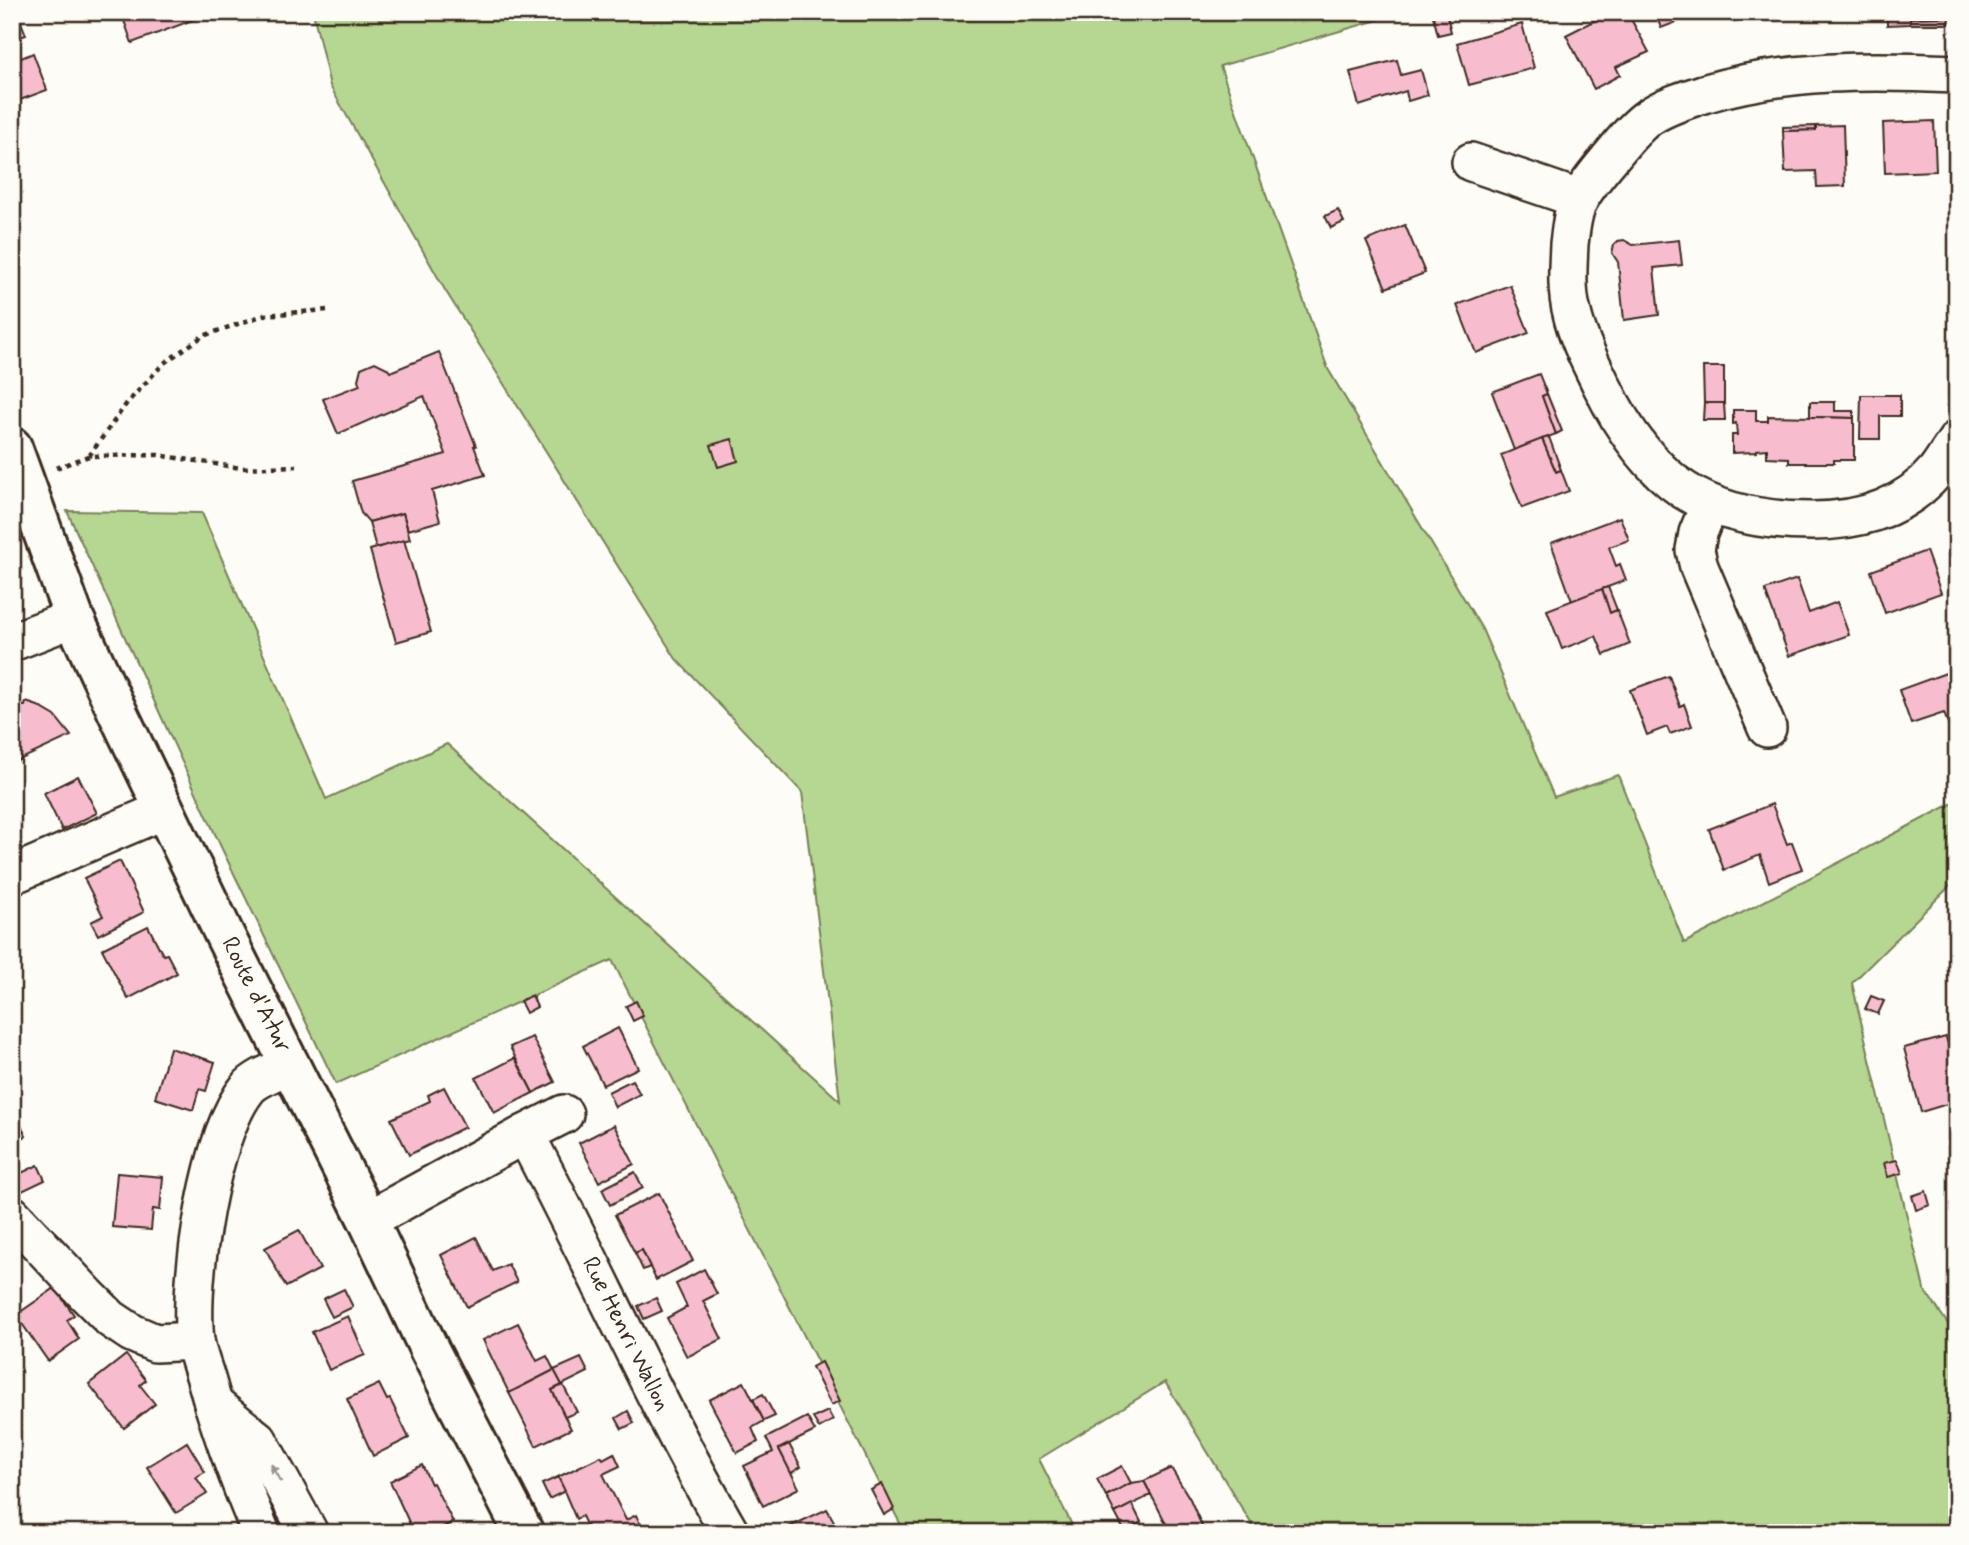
<svg xmlns="http://www.w3.org/2000/svg" width="1969" height="1545" font-family="Mynerve,sans-serif">
	<style>
		.green { fill: #b5d791; stroke: #788058; stroke-width: 2 }
		.building { fill: #f7bdcf; stroke: #3b2a1e; stroke-width: 2 }
		.lines { fill: none; stroke-linecap: round; stroke-linejoin: round }
		.street-casing { stroke: #3b2a1e; stroke-width: 42 }
		.secondary-casing { stroke: #3b2a1e; stroke-width: 44 }
		.path { stroke: #3b2a1e; stroke-width: 4.5; stroke-dasharray: 5 5; stroke-linecap: butt }
		.street { stroke: #fdfcf7; stroke-width: 37 }
		.secondary { stroke: #fdfcf7; stroke-width: 38 }
		.oneway { fill: #9c938a }
		.labels { text-anchor: middle; dominant-baseline: central; stroke-width: 5; stroke-linejoin: round; paint-order: stroke }
		.street-label { font-size: 24px; fill: #3b2a1e; stroke: #fdfcf7 }
	</style>
	<rect width="100%" height="100%" fill="#fdfcf7"/>
	<filter id="ink" filterUnits="userSpaceOnUse"><feTurbulence type="fractalNoise" baseFrequency=".0143" numOctaves="2"/><feDisplacementMap in="SourceGraphic" scale="14" xChannelSelector="R" yChannelSelector="G"/><feConvolveMatrix kernelMatrix="1 2 1 2 8 2 1 2 1" color-interpolation-filters="sRGB"/></filter>
	<g filter="url(#ink)">
		<path class="green" d="M313,12H1405L1220,66L1328,369L1482,629L1554,797L1618,775L1684,943L1957,801V879L1852,983L1924,1289L1957,1337V1533H1257L1165,1382L1039,1459L1076,1533H905L612,960L336,1084L222,849L67,511L202,513L326,799L447,744L840,1101L802,792L676,659L445,290L330,86Z"/>
		<g class="building">
			<path d="M12,12H17L26,35L12,40Z"/>
			<path d="M121,12H196L198,18L132,43Z"/>
			<path d="M1432,12H1446L1451,32L1438,35Z"/>
			<path d="M1611,12H1627L1649,52L1616,67L1620,75L1594,89L1566,35Z"/>
			<path d="M1655,12H1674L1677,22L1661,28Z"/>
			<path d="M1887,12H1949V17L1910,18V24L1887,25Z"/>
			<path d="M1949,17V24H1910V18Z"/>
			<path d="M1522,24L1534,68L1469,85L1457,43Z"/>
			<path d="M12,42L19,59L33,53L47,90L12,103Z"/>
			<path d="M1397,60L1401,75L1421,70L1428,95L1408,101L1406,91L1359,106L1350,72Z"/>
			<path d="M1934,121L1936,171L1885,173L1883,123Z"/>
			<path d="M1843,125L1845,186L1817,187L1816,171L1785,172L1783,131L1816,130V126Z"/>
			<path d="M1816,126V130L1783,131V127Z"/>
			<path d="M1338,210L1344,222L1331,228L1325,216Z"/>
			<path d="M1405,225L1425,273L1386,288L1366,241Z"/>
			<path d="M1624,240L1633,245L1679,240L1682,265L1654,268L1659,315L1624,320L1618,262L1612,253L1614,245L1618,241Z"/>
			<path d="M1510,285L1529,333L1476,353L1457,305Z"/>
			<path d="M439,352L476,446H474L485,475L432,491L440,521L408,530L403,513L369,522L361,513L352,481L446,454L424,396L338,434L323,399L360,385L358,380L361,368L375,362L387,368L390,372Z"/>
			<path d="M1703,367H1724V403H1704Z"/>
			<path d="M1539,374L1547,394L1542,396L1556,434L1514,450L1492,392Z"/>
			<path d="M1547,394L1562,431L1556,434L1542,396Z"/>
			<path d="M1861,395H1900V416H1880V439H1860Z"/>
			<path d="M1810,402H1835V411H1854V418L1810,417Z"/>
			<path d="M1704,403H1724L1725,420H1703Z"/>
			<path d="M1733,410H1756V421H1768V416L1854,418V460H1834V463H1789V458L1767,457V449L1757,450V452L1732,453V435H1737L1736,423L1733,424Z"/>
			<path d="M1549,437L1561,470L1556,472L1542,439Z"/>
			<path d="M732,439L738,461L718,467L711,445Z"/>
			<path d="M1542,439L1556,472L1561,470L1569,491L1522,508L1501,455Z"/>
			<path d="M403,513L410,539L376,548L369,522Z"/>
			<path d="M1620,517L1629,540L1609,547L1616,566L1620,564L1626,580L1572,601L1551,543Z"/>
			<path d="M404,540L431,632L396,642L370,550Z"/>
			<path d="M1926,551L1941,593L1885,613L1871,571Z"/>
			<path d="M1797,579L1809,613L1837,602L1849,635L1789,656L1765,590Z"/>
			<path d="M1608,587L1617,610L1610,613L1602,589Z"/>
			<path d="M1602,589L1610,613L1617,610L1630,644L1604,655L1596,636L1562,649L1547,610Z"/>
			<path d="M1957,669V749L1944,713L1911,724L1899,690Z"/>
			<path d="M1669,676L1680,706L1684,704L1692,726L1670,734L1667,727L1647,735L1630,690Z"/>
			<path d="M26,702L38,706L55,716L71,736L17,761L12,752V705L25,706Z"/>
			<path d="M78,776L97,813L62,830L44,793Z"/>
			<path d="M1772,804L1787,844L1792,842L1802,869L1769,882L1760,855L1724,870L1709,829Z"/>
			<path d="M120,861L144,912L98,935L91,922L103,916L84,878Z"/>
			<path d="M148,926L163,955L167,954L177,973L128,999L102,949Z"/>
			<path d="M532,995L537,1007L526,1013L520,1001Z"/>
			<path d="M1871,996L1884,1001L1878,1014L1865,1009Z"/>
			<path d="M636,1001L643,1016L633,1021L626,1006Z"/>
			<path d="M618,1028L638,1068L603,1085L583,1046Z"/>
			<path d="M532,1037L555,1082L533,1093L510,1047Z"/>
			<path d="M1946,1037L1957,1076V1101L1921,1112L1904,1048Z"/>
			<path d="M170,1048L215,1062L206,1091L199,1089L193,1110L155,1098Z"/>
			<path d="M515,1058L533,1093L494,1113L476,1078Z"/>
			<path d="M632,1080L640,1094L615,1107L608,1092Z"/>
			<path d="M444,1087L465,1127L409,1155L391,1119L430,1101L428,1095Z"/>
			<path d="M12,1107L26,1136L12,1143Z"/>
			<path d="M614,1125L634,1164L599,1182L579,1143Z"/>
			<path d="M1897,1160L1902,1173L1888,1177L1884,1163Z"/>
			<path d="M38,1165L45,1180L20,1192L13,1177Z"/>
			<path d="M635,1172L643,1188L610,1205L602,1189Z"/>
			<path d="M117,1173L163,1177L160,1210L153,1209L151,1230L112,1227Z"/>
			<path d="M1926,1191L1930,1205L1916,1210L1912,1196Z"/>
			<path d="M659,1193L693,1261L656,1280L642,1250L635,1253L615,1215Z"/>
			<path d="M299,1230L320,1269L286,1287L265,1248Z"/>
			<path d="M476,1237L493,1271L508,1264L517,1282L467,1307L441,1255Z"/>
			<path d="M642,1250L650,1267L643,1270L635,1253Z"/>
			<path d="M704,1269L717,1294L703,1301L722,1339L687,1357L667,1318L687,1307L676,1284Z"/>
			<path d="M55,1288L74,1315L67,1320L79,1339L48,1361L16,1315Z"/>
			<path d="M344,1289L353,1307L332,1317L323,1299Z"/>
			<path d="M656,1298L662,1311L644,1319L638,1306Z"/>
			<path d="M348,1316L365,1355L329,1370L312,1332Z"/>
			<path d="M518,1323L537,1361L547,1356L554,1370L509,1393L483,1340Z"/>
			<path d="M126,1355L146,1380L140,1385L155,1404L124,1428L89,1384Z"/>
			<path d="M581,1358L588,1372L562,1385L554,1370Z"/>
			<path d="M821,1362L840,1401L831,1405L812,1367Z"/>
			<path d="M554,1370L562,1385L552,1390L571,1429L536,1446L509,1393Z"/>
			<path d="M744,1382L764,1421L752,1428L758,1442L737,1453L709,1400Z"/>
			<path d="M379,1384L387,1400L390,1399L409,1438L373,1456L347,1399Z"/>
			<path d="M563,1385L577,1412L565,1417L552,1390Z"/>
			<path d="M763,1394L775,1416L764,1421L753,1399Z"/>
			<path d="M628,1411L634,1423L622,1429L616,1418Z"/>
			<path d="M828,1411L833,1420L819,1428L813,1418Z"/>
			<path d="M807,1417L815,1431L779,1449L799,1488L763,1506L744,1466L773,1452L766,1438Z"/>
			<path d="M187,1442L205,1472L196,1477L207,1494L176,1513L147,1467Z"/>
			<path d="M789,1444L801,1467L791,1473L779,1449Z"/>
			<path d="M614,1453L620,1466L603,1474L626,1520L636,1515L643,1530L638,1533H590L582,1516L576,1519L558,1477L601,1456L603,1459Z"/>
			<path d="M422,1465L431,1484L433,1483L453,1522L432,1533H414L390,1481Z"/>
			<path d="M1122,1466L1131,1483L1106,1496L1097,1479Z"/>
			<path d="M1171,1468L1190,1499L1205,1533H1171L1144,1481Z"/>
			<path d="M558,1477L565,1491L549,1499L542,1484Z"/>
			<path d="M1144,1481L1151,1495L1115,1513L1106,1496L1131,1483Z"/>
			<path d="M882,1484L894,1509L884,1515L871,1490Z"/>
			<path d="M1132,1504L1141,1522L1125,1532L1115,1513Z"/>
			<path d="M827,1509L837,1527L827,1533H790L787,1528Z"/>
		</g>
		<g class="lines">
			<defs>
				<g id="street">
					<path d="M1957,74C1872,70 1785,69 1703,94C1685,100 1665,106 1649,117C1635,126 1620,146 1609,159C1599,171 1588,184 1580,198C1572,211 1571,229 1569,244C1568,266 1566,291 1572,313C1578,339 1591,363 1602,386C1621,425 1648,466 1684,490C1721,514 1769,521 1812,521C1859,521 1904,509 1936,471C1943,462 1950,450 1957,440"/>
					<path d="M1471,162L1579,199"/>
					<path d="M1710,504L1698,533L1695,550L1699,567L1767,728"/>
					<path d="M12,642L74,618"/>
					<path d="M12,875L164,810"/>
					<path d="M525,1134L564,1114"/>
					<path d="M12,1215L87,1295L111,1319L132,1333L155,1343L195,1341"/>
					<path d="M368,1220L525,1134C595,1266 655,1403 730,1533"/>
					<path d="M213,1404L258,1440L309,1533"/>
					<path d="M261,1533C240,1483 221,1434 207,1382C203,1368 197,1354 195,1340C188,1281 210,1134 248,1088C256,1078 279,1070 290,1064"/>
				</g>
				<path id="secondary" d="M12,447L74,618L118,713L226,938L368,1220L430,1351L524,1533"/>
			</defs>
			<use href="#street" class="street-casing"/>
			<use href="#secondary" class="secondary-casing"/>
			<g class="path">
				<path d="M89,456L127,403L164,363L203,336L264,315L327,310"/>
				<path d="M56,468L89,456L158,455L241,468L297,466"/>
			</g>
			<use href="#street" class="street"/>
			<use href="#secondary" class="secondary"/>
		</g>
		<defs><path id="oneway-solid" d="M-6-.8H1V-3.2L6.5 0L1 3.2V.8H-6Z" transform="scale(1.75)"/></defs>
		<use class="oneway" href="#oneway-solid" transform="translate(276 1473) rotate(-119)"/>
	</g>
	<g class="labels">
		<g class="street-label">
			<text transform="translate(256 995) rotate(63)">Route d'Atur</text>
			<text transform="translate(626 1334) rotate(63)">Rue Henri Wallon</text>
		</g>
	</g>
	<rect width="1969" height="1545" fill="none" stroke="#fdfcf7" stroke-width="42"/>
	<rect x="21" y="21" width="1927" height="1503" fill="none" stroke="#3b2a1e" stroke-width="2.5" filter="url(#ink)"/>
</svg>
